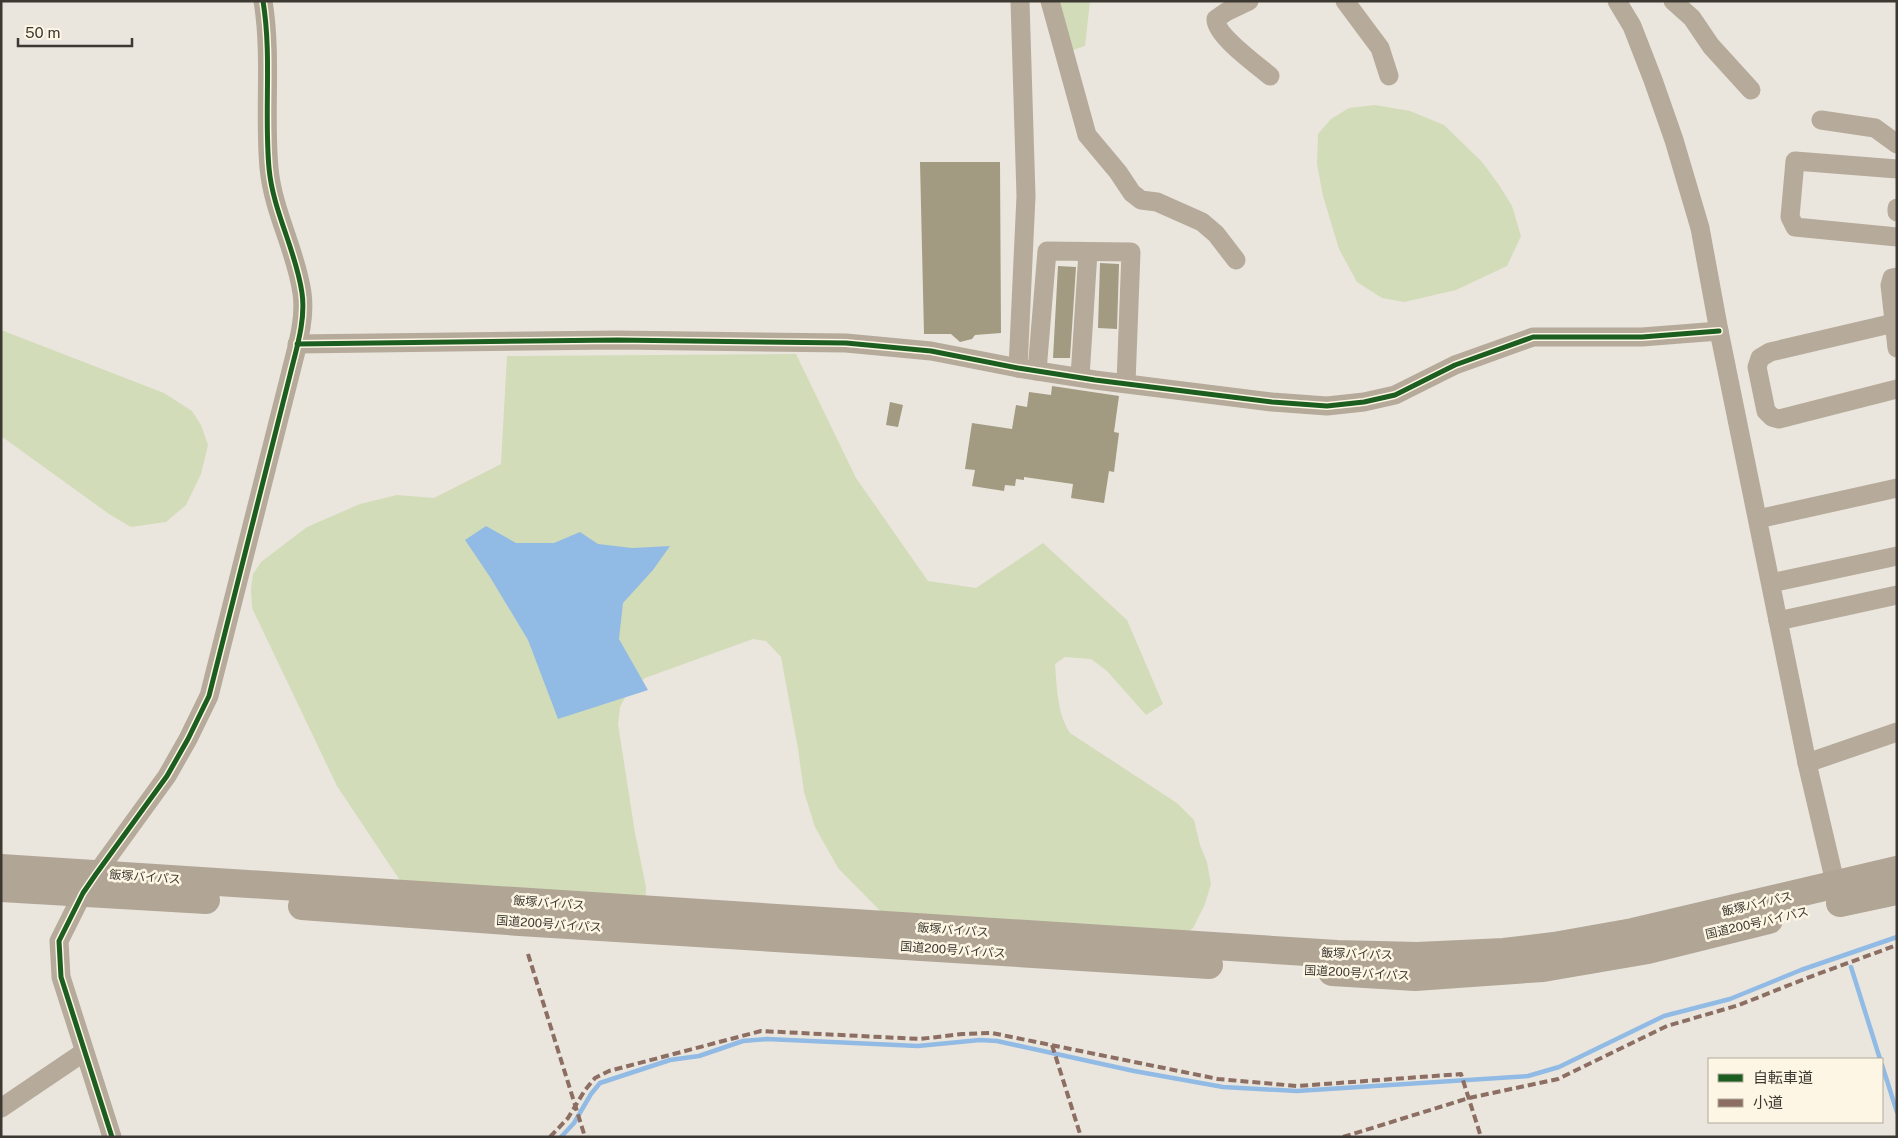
<svg xmlns="http://www.w3.org/2000/svg" width="1898" height="1138" font-family="'Public Sans','Noto Sans JP',sans-serif">
	<style>
		.green { fill: #d3dcb9 }
		.water { fill: #91bbe5 }
		.lines { fill: none; stroke-linecap: round; stroke-linejoin: round }
		.stream { stroke: #91bbe5; stroke-width: 4.5 }
		.building { fill: #a29a81 }
		.minor { stroke: #b6aa9b; stroke-width: 19 }
		.highway { stroke: #b1a596; stroke-width: 28 }
		.quiet { stroke: #8d6e63; stroke-width: 4; stroke-dasharray: 8 4; stroke-linecap: butt }
		.cycleway-casing { stroke: #fef6e4; stroke-width: 8 }
		.cycleway { stroke: #1b5e20; stroke-width: 5 }
		.labels { text-anchor: middle; dominant-baseline: central; stroke-width: 5; stroke-linejoin: round; paint-order: stroke }
		.street-label { font-size: 12px; fill: #3c3932; stroke: #fef6e4 }
	</style>
	<rect width="100%" height="100%" fill="#eae6dd"/>
	<g class="green">
		<path d="M1056,1H1090L1085,46L1070,51Z"/>
		<path d="M1375,105L1410,111L1444,125L1482,162L1499,185L1512,206L1521,236L1507,266L1456,290L1404,302L1382,298L1357,282L1339,249L1323,196L1317,164L1318,134L1331,119L1349,108Z"/>
		<path d="M1,330L164,393L192,411L201,425L208,445L201,474L186,505L166,522L131,527L109,514L1,436Z"/>
		<path d="M796,354L856,478L928,581L976,588L1043,543L1127,620L1163,704L1146,715L1107,671L1091,659L1065,657L1055,664C1057,688 1057,713 1070,733L1177,803L1194,820L1200,845L1207,862L1211,884L1205,904L1193,928L1172,946L893,924L838,868L815,827L804,792L798,749L781,657L766,641L753,639L645,678L627,694L620,707L618,724L635,833L646,887L645,913L407,891L337,786L252,608L251,589L253,574L261,562L307,527L360,504L397,495L434,498L501,464L507,356Z"/>
	</g>
	<path class="water" d="M486,526L516,543H554L580,532L598,544L632,548L670,546L653,570L623,603L619,639L648,690L558,719L528,640L490,577L465,540Z"/>
	<g class="lines">
		<g class="stream">
			<path d="M1851,967L1880,1059"/>
			<path d="M1882,1065L1897,1112"/>
			<path d="M561,1137L574,1123L591,1094L600,1083L670,1060L699,1056L743,1041L767,1039L918,1046L980,1040L997,1041L1134,1071L1223,1087L1297,1091L1528,1076L1559,1067L1664,1016L1730,999L1801,970L1897,937"/>
		</g>
	</g>
	<g class="building">
		<path d="M920,162H1000L1001,333L975,335L972,339L960,342L951,334H924Z"/>
		<path d="M1100,263L1119,264L1117,329L1098,328Z"/>
		<path d="M1058,266L1076,267L1070,358H1053Z"/>
		<path d="M1052,386L1119,396L1114,432L1119,433L1114,472L1109,471L1104,503L1071,498L1073,484L1024,477V480L1016,479L1015,486L1005,485L1004,491L972,486L975,470L965,469L972,423L1012,429L1016,405L1027,407L1029,392L1051,395Z"/>
		<path d="M890,402L903,405L898,427L886,425Z"/>
	</g>
	<g class="lines">
		<g class="minor">
			<path d="M1050,1L1087,135L1118,172L1132,193L1141,200L1157,202L1202,222L1216,234L1236,260"/>
			<path d="M1249,1L1226,12L1216,19C1215,35 1257,65 1270,76"/>
			<path d="M1345,1L1380,48L1389,76"/>
			<path d="M1617,1L1632,26L1653,80L1674,140L1700,228L1719,331L1807,763L1838,895"/>
			<path d="M1673,1L1692,18L1711,46L1751,90"/>
			<path d="M1821,120L1875,128L1897,144"/>
			<path d="M1897,169L1795,161L1790,217L1795,227L1897,237"/>
			<path d="M1897,208V212"/>
			<path d="M1897,277L1892,278L1890,285L1897,348"/>
			<path d="M1894,323L1770,352L1760,358L1757,367L1766,411L1772,417L1779,419L1897,389"/>
			<path d="M297,344L617,340L846,343L931,351L1018,368L1095,380L1272,402L1327,406L1364,402L1395,395L1455,365L1533,337H1642L1719,331"/>
			<path d="M1018,368L1026,196L1020,1"/>
			<path d="M1037,371L1047,251L1131,252L1126,383"/>
			<path d="M1080,377L1088,252"/>
			<path d="M1758,519L1897,488"/>
			<path d="M1771,583L1897,556"/>
			<path d="M1778,621L1897,595"/>
			<path d="M1807,763L1897,732"/>
			<path d="M1,1108L84,1052"/>
			<path d="M112,1137L61,977L59,941L83,893L96,874L167,776L188,739L209,696L290,375C296,350 306,320 302,293C296,250 273,212 269,168C264,113 272,56 263,1"/>
		</g>
		<g class="highway">
			<path d="M1,868L1337,954L1417,956L1504,952L1554,946L1633,932L1897,870"/>
			<path d="M1,888L206,900"/>
			<path d="M1840,903L1897,891"/>
			<path d="M302,906L520,922L1209,965"/>
			<path d="M1332,972L1415,977L1543,968L1648,950L1769,920"/>
		</g>
		<g class="quiet">
			<path d="M528,954L585,1137"/>
			<path d="M1052,1045L1081,1137"/>
			<path d="M550,1137L568,1118L585,1090L595,1078L609,1071L761,1031L920,1039L962,1034L992,1033L1218,1079L1297,1086L1461,1074L1481,1137"/>
			<path d="M1343,1137L1469,1098L1558,1079L1667,1026L1739,1005L1807,978L1897,945"/>
		</g>
		<defs>
			<g id="cycleway">
				<path d="M297,344L617,340L846,343L931,351L1018,368L1095,380L1272,402L1327,406L1364,402L1395,395L1455,365L1533,337H1642L1719,331"/>
				<path d="M112,1137L61,977L59,941L83,893L96,874L167,776L188,739L209,696L290,375C296,350 306,320 302,293C296,250 273,212 269,168C264,113 272,56 263,1"/>
			</g>
		</defs>
		<use href="#cycleway" class="cycleway-casing"/>
		<use href="#cycleway" class="cycleway"/>
	</g>
	<g class="labels">
		<g class="street-label">
			<text transform="translate(145 877) rotate(4)">飯塚バイパス</text>
			<text transform="translate(549 903) rotate(4)">飯塚バイパス</text>
			<text transform="translate(1757 904) rotate(-13)">飯塚バイパス</text>
			<text transform="translate(1757 923) rotate(-13)">国道200号バイパス</text>
			<text transform="translate(549 924) rotate(4)">国道200号バイパス</text>
			<text transform="translate(953 930) rotate(4)">飯塚バイパス</text>
			<text transform="translate(953 950) rotate(4)">国道200号バイパス</text>
			<text transform="translate(1357 954) rotate(2)">飯塚バイパス</text>
			<text transform="translate(1357 973) rotate(3)">国道200号バイパス</text>
		</g>
	</g>
	<rect width="1898" height="1138" fill="none" stroke="#3c3932" stroke-width="5"/>
	<rect x="1708" y="1058" width="175" height="65" fill="#fef6e4" stroke="#b0aa9d"/>
	<rect x="1718" y="1074" width="25" height="8" fill="#1b5e20" stroke="#b0aa9d"/>
	<text x="1753" y="1083" font-size="15" fill="#3c3932">自転車道</text>
	<rect x="1718" y="1099" width="25" height="8" fill="#8d6e63" stroke="#b0aa9d"/>
	<text x="1753" y="1108" font-size="15" fill="#3c3932">小道</text>
	<path d="M18 38v8h114v-8" fill="none" stroke="#3c3932" stroke-width="2.5"/>
	<text x="25" y="38" font-size="15" fill="#3c3932" stroke="#fef6e4" stroke-width="4" paint-order="stroke">50 m</text>
</svg>
